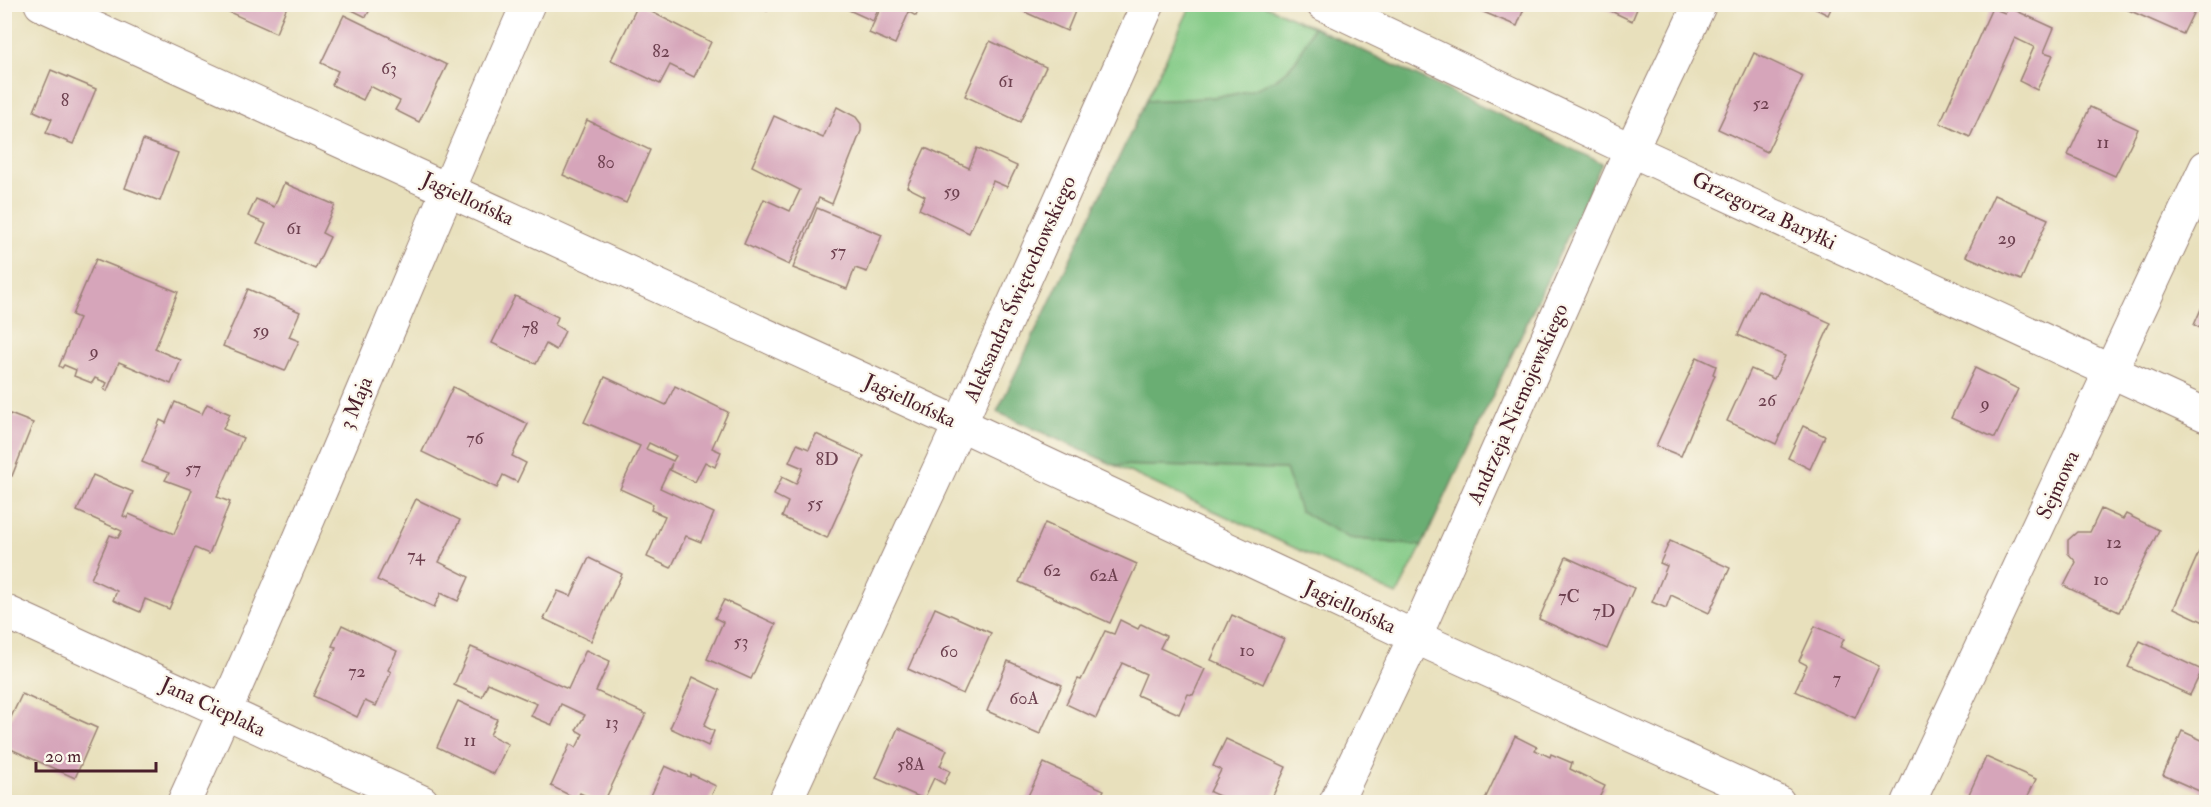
<svg xmlns="http://www.w3.org/2000/svg" width="2211" height="807" font-family="'IM FELL Double Pica',serif">
	<style>
		.green { fill: #83ca86; stroke: #667458; stroke-width: 1.5 }
		.forest { fill: #6aae73; stroke: #5a664f; stroke-width: 1.5 }
		.building { fill: #d6a5ba; fill-rule: evenodd }
		.lines { fill: none; stroke-linecap: round; stroke-linejoin: round }
		.minor-casing { stroke: #998074; stroke-width: 35 }
		.minor { stroke: #fff; stroke-width: 33 }
		.labels { text-anchor: middle; dominant-baseline: central; stroke-width: 4.5; stroke-linejoin: round; paint-order: stroke }
		.number-label { font-size: 18px; fill: #6d404f }
		.street-label { font-size: 21px; fill: #4a1f2b; stroke: #fbf7ec }
	</style>
	<rect width="100%" height="100%" fill="#fbf7ec"/>
	<filter id="ink" filterUnits="userSpaceOnUse"><feTurbulence type="fractalNoise" baseFrequency=".0167" numOctaves="2"/><feDisplacementMap in="SourceGraphic" scale="12" xChannelSelector="R" yChannelSelector="G"/><feConvolveMatrix kernelMatrix="1 2 1 2 8 2 1 2 1" color-interpolation-filters="sRGB"/></filter>
	<filter id="wash" filterUnits="userSpaceOnUse"><feTurbulence type="fractalNoise" baseFrequency=".008" numOctaves="4" result="noise"/><feDisplacementMap in="SourceGraphic" scale="24" xChannelSelector="R" yChannelSelector="G"/><feGaussianBlur stdDeviation="1.35" result="paint"/><feColorMatrix in="noise" values="0 0 0 0 0 0 0 0 0 0 0 0 0 0 0 0 0 1.4 0 .05"/><feComposite in="paint" operator="in"/></filter>
	<g filter="url(#wash)">
		<rect width="100%" height="100%" fill="#e8e0bc"/>
		<g class="green">
			<path d="M1191,5H1264L1313,27C1308,38 1303,50 1296,60C1265,103 1193,98 1146,101Z"/>
			<path d="M1114,465L1286,469L1349,538L1422,546L1397,595Z"/>
		</g>
		<path class="forest" d="M1313,27L1602,163L1422,546L1349,538L1300,511L1286,469L1114,465L997,412L1146,101C1193,98 1265,103 1296,60C1303,50 1308,38 1313,27Z"/>
		<g id="blocks">
			<g class="building">
				<path d="M222,4H288L276,33L220,8Z"/>
				<path d="M340,4H373L366,17Z"/>
				<path d="M755,4H770L767,11Z"/>
				<path d="M840,4H880L873,21L840,6Z"/>
				<path d="M1007,4H1078L1067,31Z"/>
				<path d="M1464,4H1526L1517,26Z"/>
				<path d="M1596,4H1639L1632,21Z"/>
				<path d="M1806,4H1833L1828,15Z"/>
				<path d="M638,5L711,42L694,77L670,65L660,84L611,60Z"/>
				<path d="M882,5H921L916,16L909,12L895,44L869,33Z"/>
				<path d="M2117,5H2197L2183,34Z"/>
				<path d="M2008,7L2054,28L2044,52L2053,55L2037,90L2019,81L2034,47L2015,38L1970,137L1940,123L1992,8L2005,13Z"/>
				<path d="M344,15L447,65L419,122L395,110L400,101L370,86L363,100L332,85L338,71L321,63Z"/>
				<path d="M990,41L1046,67L1020,122L965,96Z"/>
				<path d="M1754,53L1803,76L1767,152L1718,129Z"/>
				<path d="M51,70L96,89L73,144L46,133L52,119L34,111Z"/>
				<path d="M837,107L856,117L861,124V131L832,204L819,198L789,265L744,244L764,199L790,211L800,190L752,166L774,116L823,138Z"/>
				<path d="M2090,107L2138,129L2115,176L2068,155Z"/>
				<path d="M587,120L650,150L626,203L563,175Z"/>
				<path d="M143,140L178,153L160,201L125,188Z"/>
				<path d="M925,148L969,168L977,148L1017,166L1007,187L993,181L969,233L919,209L925,196L907,187Z"/>
				<path d="M284,183L335,205L322,233L330,237L315,269L257,243L266,224L248,216L256,199L274,207Z"/>
				<path d="M1994,195L2048,219L2021,280L1966,256Z"/>
				<path d="M817,208L882,235L867,272L855,268L847,289L793,268Z"/>
				<path d="M96,259L178,292L155,349L181,360L171,384L119,362L107,391L104,389L107,383L95,378L92,383L74,376L76,370L64,365L62,368L59,366L79,318L72,315Z"/>
				<path d="M248,289L300,312L289,337L299,341L285,371L223,346Z"/>
				<path d="M1758,290L1831,323L1776,444L1727,421L1751,369L1774,379L1785,356L1738,335Z"/>
				<path d="M515,296L558,317L555,325L565,331L556,350L546,344L536,364L492,343Z"/>
				<path d="M2205,300L2206,301V331L2194,325Z"/>
				<path d="M1697,357L1716,366L1713,374L1715,375L1681,456L1656,446Z"/>
				<path d="M1975,368L2018,389L1995,438L1951,418Z"/>
				<path d="M605,377L666,405L675,386L728,412L712,448L721,452L715,467L705,462L695,482L670,470L672,463L660,488L714,513L701,542L686,536L671,568L647,557L665,516L651,510L653,504L620,489L640,446L584,422ZM649,443L676,456L673,461L646,449Z"/>
				<path d="M453,387L528,424L512,456L526,463L517,482L503,475L497,488L422,452Z"/>
				<path d="M175,402L202,414L207,404L230,414L223,429L243,438L217,497L230,502L209,554L195,548L169,609L145,599L140,612L113,600L117,591L91,579L110,535L118,538L122,531L77,511L93,475L133,492L123,516L127,518L129,514L174,534L192,490L165,480L169,473L142,462L160,420L166,423Z"/>
				<path d="M10,414L33,423L12,476L4,473V415L8,417Z"/>
				<path d="M1803,426L1825,436L1810,469L1788,458Z"/>
				<path d="M816,434L864,456L827,538L782,517L788,502L774,495L782,477L796,484L803,468L789,462L797,444L809,449Z"/>
				<path d="M416,499L460,520L439,562L469,577L458,601L441,593L434,607L377,580Z"/>
				<path d="M2101,509L2123,519L2126,514L2159,530L2119,612L2064,586L2076,562L2068,553V540L2077,532H2090Z"/>
				<path d="M1045,523L1137,564L1110,623L1019,582Z"/>
				<path d="M1670,541L1730,568L1709,613L1671,595L1666,608L1652,602L1667,566L1660,563Z"/>
				<path d="M2203,543L2206,544V623L2174,608Z"/>
				<path d="M1566,557L1634,588L1607,649L1539,619Z"/>
				<path d="M589,558L622,574L591,641L544,619L558,591L571,596Z"/>
				<path d="M724,600L776,624L751,679L707,659L723,622L715,618Z"/>
				<path d="M935,608L991,633L963,694L908,669Z"/>
				<path d="M1232,615L1284,639L1263,684L1211,660Z"/>
				<path d="M1120,620L1138,629L1141,624L1166,636L1160,648L1205,669L1193,695L1188,694L1179,714L1137,695L1146,674L1122,663L1096,718L1066,704L1078,679L1081,680L1105,631L1114,634Z"/>
				<path d="M342,625L397,651L388,670L391,672L376,706L365,701L357,717L313,696L336,647L332,646Z"/>
				<path d="M1815,626L1844,639L1840,647L1879,666L1855,718L1795,691L1807,665L1799,661Z"/>
				<path d="M2140,641L2202,670L2190,695L2128,667Z"/>
				<path d="M471,647L568,689L586,650L610,661L596,691L646,714L604,802H599L580,793L577,799L551,786L570,744L576,748L583,734L576,730L585,715L561,704L552,725L531,716L537,704L488,683L482,697L454,685Z"/>
				<path d="M1008,661L1062,685L1040,734L987,711Z"/>
				<path d="M693,677L720,690L704,726L714,731L708,746L670,728Z"/>
				<path d="M22,694L97,728L75,778L4,746V732Z"/>
				<path d="M458,701L497,719L490,735L508,744L494,774L437,747Z"/>
				<path d="M898,728L947,750L940,766L950,771L944,784L934,778L924,799L876,778Z"/>
				<path d="M2182,731L2206,742V794L2163,775Z"/>
				<path d="M1515,736L1537,747L1535,750L1550,757L1551,754L1572,763L1570,769L1605,786L1597,802H1493L1485,799Z"/>
				<path d="M1226,739L1286,767L1270,802H1233L1210,792L1221,770L1213,766Z"/>
				<path d="M1986,757L2036,779L2025,802H1988L1969,794Z"/>
				<path d="M1044,763L1104,790L1098,802H1025Z"/>
				<path d="M665,766L690,777L691,774L716,786L708,802H648Z"/>
			</g>
		</g>
	</g>
	<g filter="url(#ink)">
		<use href="#blocks" fill-opacity="0" stroke="#998074" stroke-width="1.5"/>
		<g class="lines">
			<defs>
				<g id="minor">
					<path d="M41,4L960,424L1415,637L1778,802"/>
					<path d="M1323,4L1631,150L2206,415"/>
					<path d="M4,611L422,802"/>
					<path d="M184,802C304,539 411,270 528,4"/>
					<path d="M785,802L960,424L1148,4"/>
					<path d="M1336,802L1415,637L1631,150L1700,4"/>
					<path d="M1909,802L2206,167"/>
				</g>
			</defs>
			<use href="#minor" class="minor-casing"/>
			<use href="#minor" class="minor"/>
		</g>
	</g>
	<g class="labels">
		<g class="number-label">
			<text x="661" y="51">82</text>
			<text x="389" y="68">63</text>
			<text x="1006" y="81">61</text>
			<text x="65" y="100">8</text>
			<text x="1761" y="103">52</text>
			<text x="2103" y="142">11</text>
			<text x="606" y="162">80</text>
			<text x="952" y="191">59</text>
			<text x="294" y="228">61</text>
			<text x="2007" y="238">29</text>
			<text x="838" y="251">57</text>
			<text x="530" y="328">78</text>
			<text x="261" y="330">59</text>
			<text x="94" y="351">9</text>
			<text x="1767" y="400">26</text>
			<text x="1985" y="403">9</text>
			<text x="475" y="438">76</text>
			<text x="827" y="459">8D</text>
			<text x="193" y="468">57</text>
			<text x="815" y="503">55</text>
			<text x="2114" y="542">12</text>
			<text x="416" y="555">74</text>
			<text x="1052" y="570">62</text>
			<text x="1104" y="575">62A</text>
			<text x="2101" y="579">10</text>
			<text x="1569" y="596">7C</text>
			<text x="1604" y="611">7D</text>
			<text x="741" y="641">53</text>
			<text x="1247" y="650">10</text>
			<text x="949" y="651">60</text>
			<text x="357" y="671">72</text>
			<text x="1837" y="678">7</text>
			<text x="1024" y="698">60A</text>
			<text x="612" y="722">13</text>
			<text x="470" y="740">11</text>
			<text x="911" y="764">58A</text>
		</g>
		<g class="street-label">
			<text transform="translate(468 199) rotate(25)">Jagiellońska</text>
			<text transform="translate(1764 211) rotate(25)">Grzegorza Baryłki</text>
			<text transform="translate(1020 289) rotate(-66)">Aleksandra Świętochowskiego</text>
			<text transform="translate(910 401) rotate(25)">Jagiellońska</text>
			<text transform="translate(356 403) rotate(-67)">3 Maja</text>
			<text transform="translate(1518 404) rotate(-66)">Andrzeja Niemojewskiego</text>
			<text transform="translate(2058 485) rotate(-65)">Sejmowa</text>
			<text transform="translate(1350 607) rotate(25)">Jagiellońska</text>
			<text transform="translate(213 707) rotate(25)">Jana Cieplaka</text>
		</g>
	</g>
	<rect width="2211" height="807" fill="none" stroke="#fbf7ec" stroke-width="24"/>
	<path d="M36 762v9h120v-9" fill="none" stroke="#4a1f2b" stroke-width="3"/>
	<text x="45" y="762" font-size="18" fill="#4a1f2b" stroke="#fbf7ec" stroke-width="4.5" paint-order="stroke">20 m</text>
</svg>
